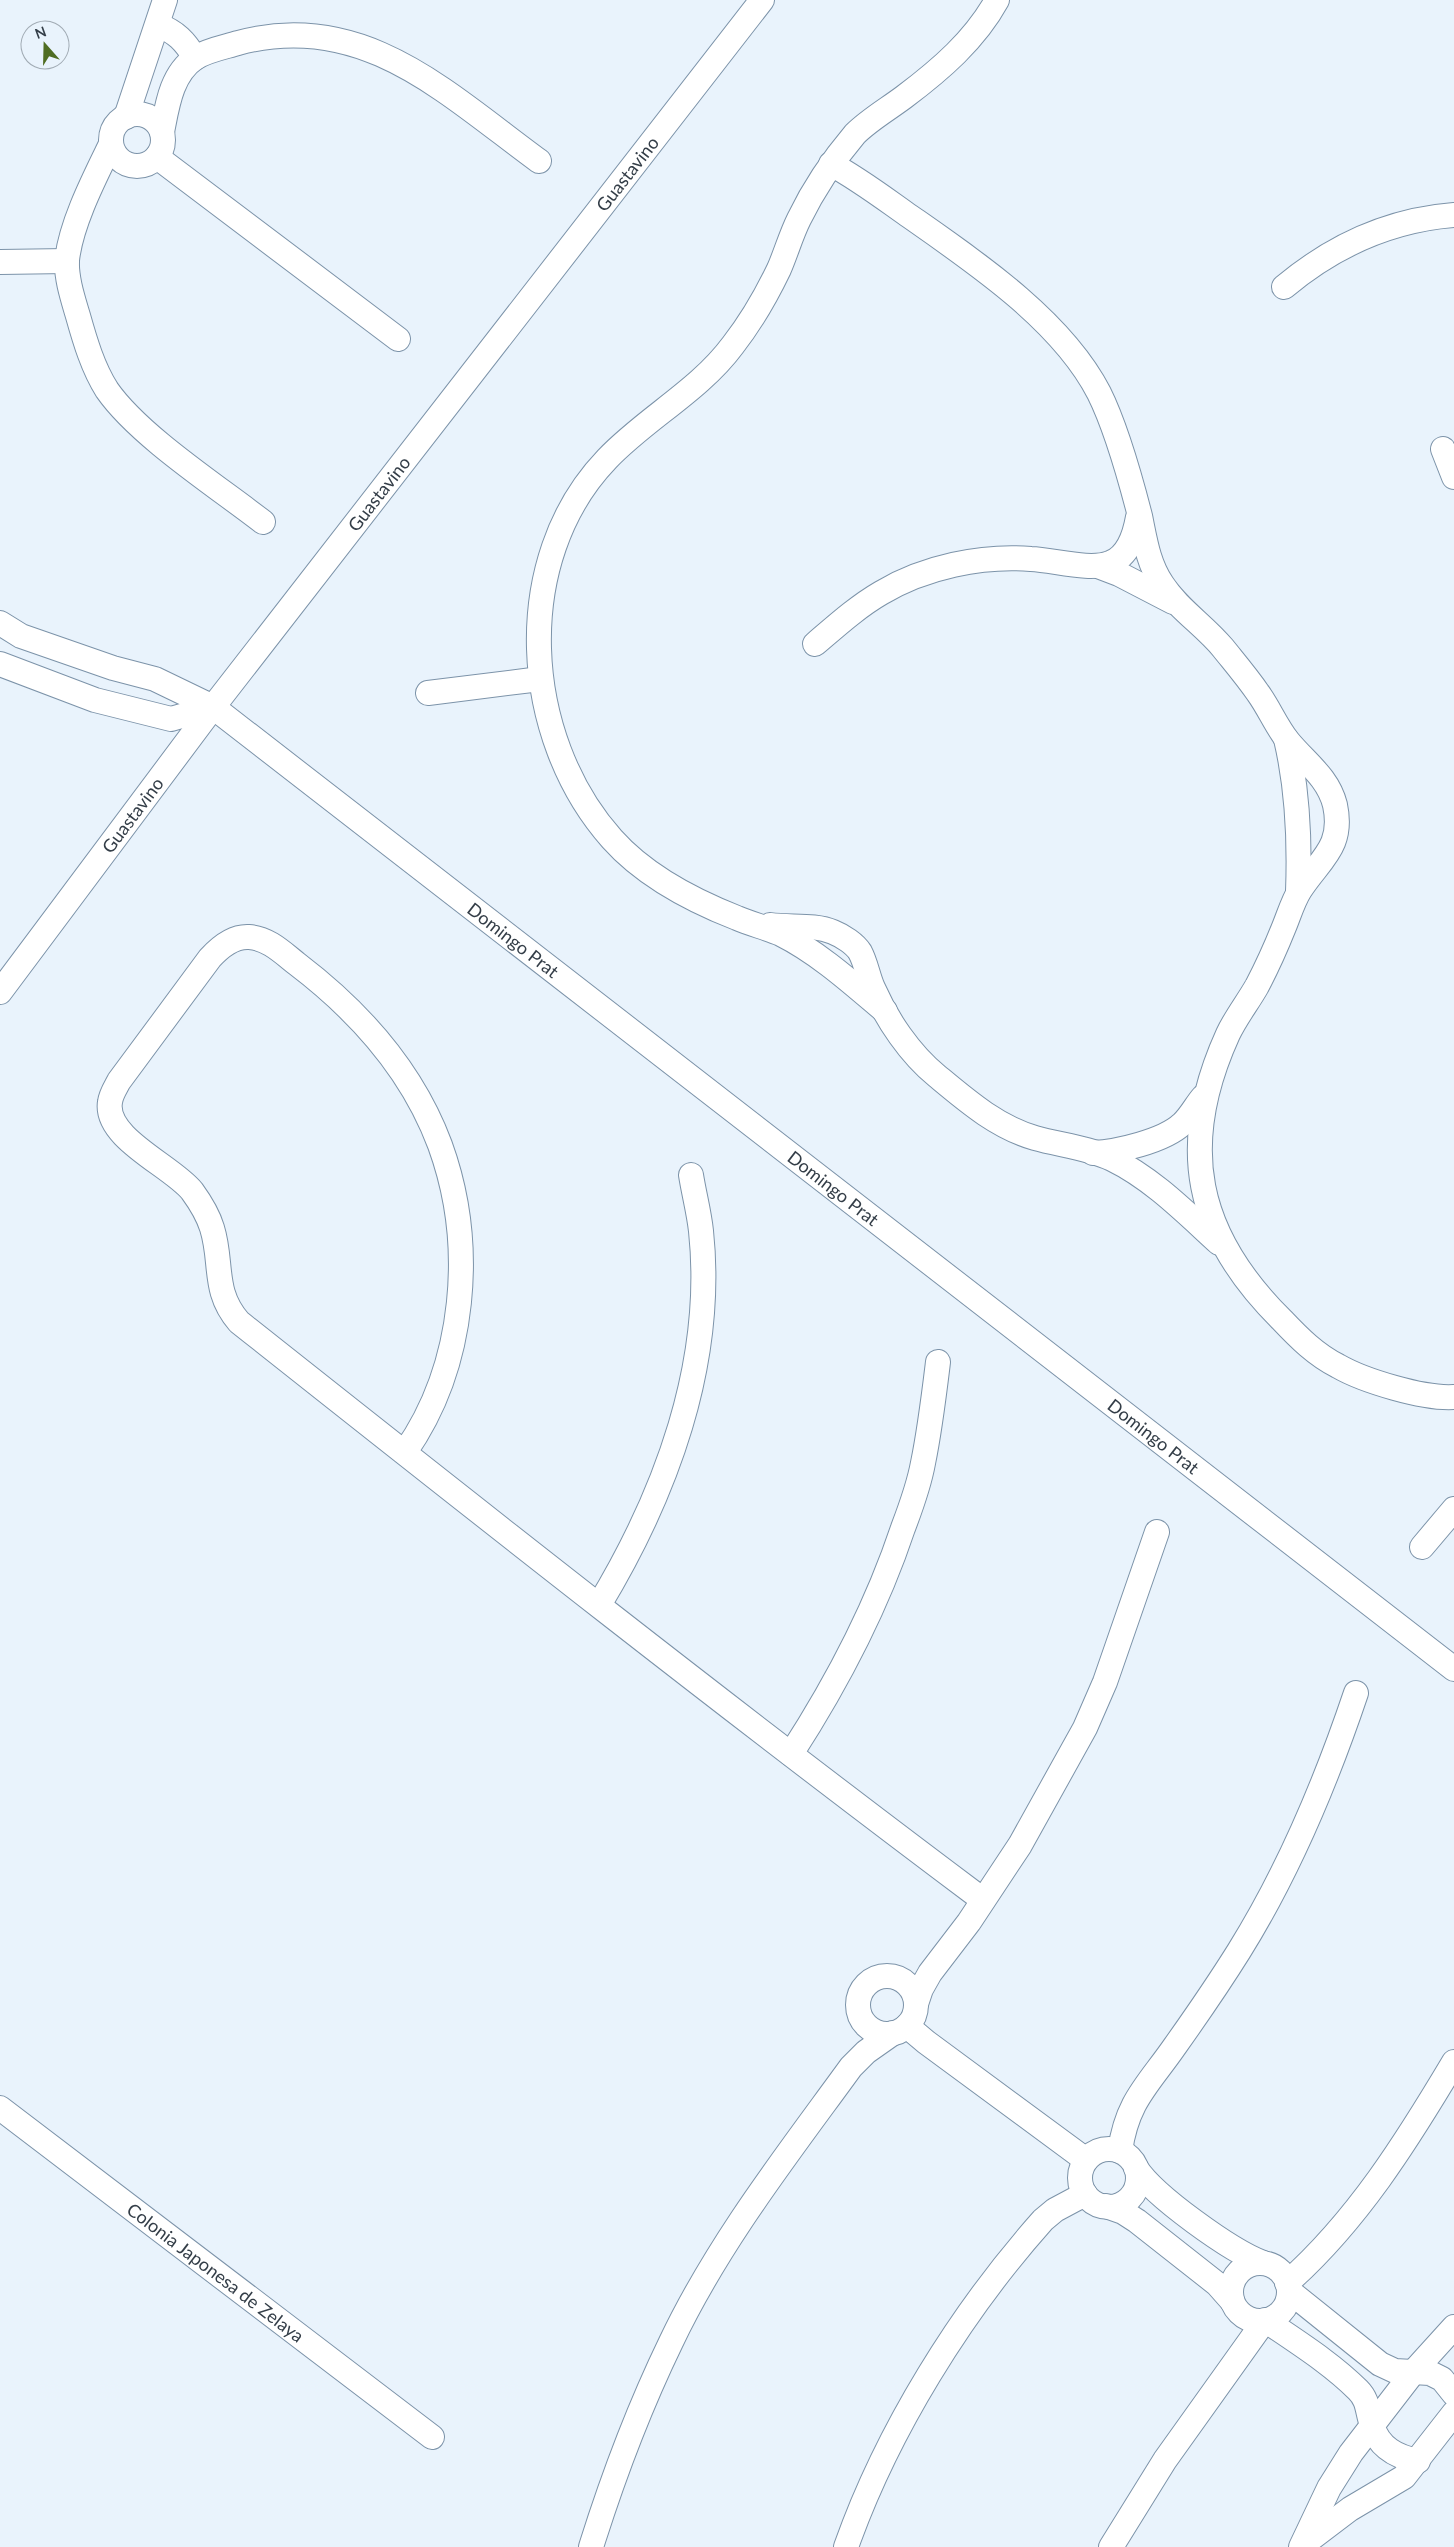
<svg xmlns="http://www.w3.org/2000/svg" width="1454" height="2547" font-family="Lato,sans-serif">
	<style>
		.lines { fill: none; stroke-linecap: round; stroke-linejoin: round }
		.street-casing { stroke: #7c93a9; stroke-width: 26 }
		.street { stroke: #fff; stroke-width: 24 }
		.labels { text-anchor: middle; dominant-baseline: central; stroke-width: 4; stroke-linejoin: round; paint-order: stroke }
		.street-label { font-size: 18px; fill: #343e48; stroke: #e9f3fc }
	</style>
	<rect width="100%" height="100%" fill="#e9f3fc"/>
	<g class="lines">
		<defs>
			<g id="street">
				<path d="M158,25C176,32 185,41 195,58"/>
				<circle cx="137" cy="140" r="26"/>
				<path d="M126,117L165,0"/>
				<path d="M162,132C167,107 171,74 195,58C207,50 225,47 238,43C362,9 446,93 539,161"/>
				<path d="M111,144C95,177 71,223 67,260C66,278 73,299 78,316C85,341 93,368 107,390C139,436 218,487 263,522"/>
				<path d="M157,157L398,339"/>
				<path d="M831,164C857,178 881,196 905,213C972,260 1061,319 1099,393C1115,425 1131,481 1140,516C1145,540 1148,563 1162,584C1178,609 1204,625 1223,648C1235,663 1247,677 1258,693C1269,708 1276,726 1288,741C1305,762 1328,777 1335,805C1344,847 1320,859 1300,890C1293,901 1289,915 1284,927C1276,947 1267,967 1257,986C1248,1002 1236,1017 1228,1034C1177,1146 1195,1234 1282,1320C1299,1338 1316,1355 1338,1366C1364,1381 1424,1399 1454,1397"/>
				<path d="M0,262L67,261"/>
				<path d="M1284,287C1333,246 1390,220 1454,215"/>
				<path d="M1443,449L1454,477"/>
				<path d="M1098,566L1119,574L1173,602"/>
				<path id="s1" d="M0,623L21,636L113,668L155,679L213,707L1454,1669"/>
				<path d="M815,644C836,626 857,607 881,593C924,567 982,555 1031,559C1054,560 1090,571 1110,563C1129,556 1135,534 1138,517"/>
				<path d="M0,664L95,700L171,719L213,707"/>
				<path d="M428,693L540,679"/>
				<path d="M1286,739C1298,790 1300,839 1298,892"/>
				<path d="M770,925C791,928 814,924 833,932C843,936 855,944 860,952C866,963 868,977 873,988C887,1020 910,1054 937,1076C967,1101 997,1127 1035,1138C1060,1145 1089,1148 1112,1159C1153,1179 1186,1213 1219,1243"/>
				<path id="s2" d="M0,992L213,707L762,0"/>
				<path d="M885,1011C853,984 819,953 781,934C767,928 751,924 737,918C691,900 644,875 612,839C521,737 510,560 607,459C646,418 699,391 733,345C751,322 766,296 779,269C786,253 791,235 799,219C814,188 833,160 855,134C869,120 888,109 904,97C940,70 975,40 997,0"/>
				<path d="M1093,1153C1117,1152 1164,1141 1182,1124C1190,1117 1196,1105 1203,1097"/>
				<path d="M405,1452C466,1365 476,1244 440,1145C412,1070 360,1012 297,964C283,953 268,938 249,937C233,936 220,947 210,958L119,1081C116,1087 111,1094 110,1102C104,1138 172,1166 192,1191C200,1202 208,1215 212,1228C223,1263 212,1291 239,1322C485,1517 732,1712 983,1900"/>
				<path d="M1422,1547L1454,1509"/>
				<path d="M599,1605C666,1494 715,1363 701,1231C699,1212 694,1194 691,1175"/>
				<path d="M791,1754C837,1683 876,1609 903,1528C911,1507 919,1485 923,1463C930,1429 934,1395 938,1362"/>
				<circle cx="887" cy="2005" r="29"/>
				<path d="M916,2004L921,1989L930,1973L969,1922L1020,1845L1085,1728L1105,1682L1157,1532"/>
				<path d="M907,2026L926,2042L1086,2160"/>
				<path id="s3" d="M0,2108L432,2437"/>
				<circle cx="1109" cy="2178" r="29"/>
				<path d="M1120,2151C1127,2101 1148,2085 1175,2046C1197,2015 1219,1983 1239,1951C1289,1871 1326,1782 1356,1693"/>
				<path d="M1136,2168C1154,2196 1231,2251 1263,2263"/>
				<path d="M1106,2206L1123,2212L1137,2221L1217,2284L1232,2301"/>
				<circle cx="1260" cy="2292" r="29"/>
				<path d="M1287,2283C1357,2221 1407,2141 1454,2062"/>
				<path d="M1289,2291L1380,2364L1395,2371L1430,2373L1442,2379L1454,2394"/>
				<path d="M1305,2543L1350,2509L1404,2477L1454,2413"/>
				<path d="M591,2547C613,2477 639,2408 671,2342C718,2243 787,2155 851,2067L866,2052L893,2033"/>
				<path d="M846,2547C887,2431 961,2312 1043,2220L1055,2210L1085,2194"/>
				<path d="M1111,2547L1165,2460L1265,2320C1297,2342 1331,2363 1358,2390C1369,2401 1367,2412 1372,2425C1379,2448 1397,2457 1418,2461"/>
				<path d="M1301,2547L1329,2488L1351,2453L1415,2370L1454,2327"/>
			</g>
		</defs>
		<use href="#street" class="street-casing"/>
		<use href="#street" class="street"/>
	</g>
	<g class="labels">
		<g class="street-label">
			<text stroke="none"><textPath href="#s2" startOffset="1031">Guastavino</textPath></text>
			<text stroke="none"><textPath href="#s2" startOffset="626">Guastavino</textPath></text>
			<text stroke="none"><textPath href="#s2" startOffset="221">Guastavino</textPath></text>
			<text stroke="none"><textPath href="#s1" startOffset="610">Domingo Prat</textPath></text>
			<text stroke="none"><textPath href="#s1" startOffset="1015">Domingo Prat</textPath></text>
			<text stroke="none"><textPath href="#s1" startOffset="1420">Domingo Prat</textPath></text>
			<text stroke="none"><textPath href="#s3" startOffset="271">Colonia Japonesa de Zelaya</textPath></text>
		</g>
	</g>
	<g transform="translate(45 45) rotate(340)"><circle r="24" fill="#e9f3fc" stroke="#a1abb4"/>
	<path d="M0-4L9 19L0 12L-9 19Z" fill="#4f6d22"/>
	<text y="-8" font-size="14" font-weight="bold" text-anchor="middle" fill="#343e48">N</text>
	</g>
</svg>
